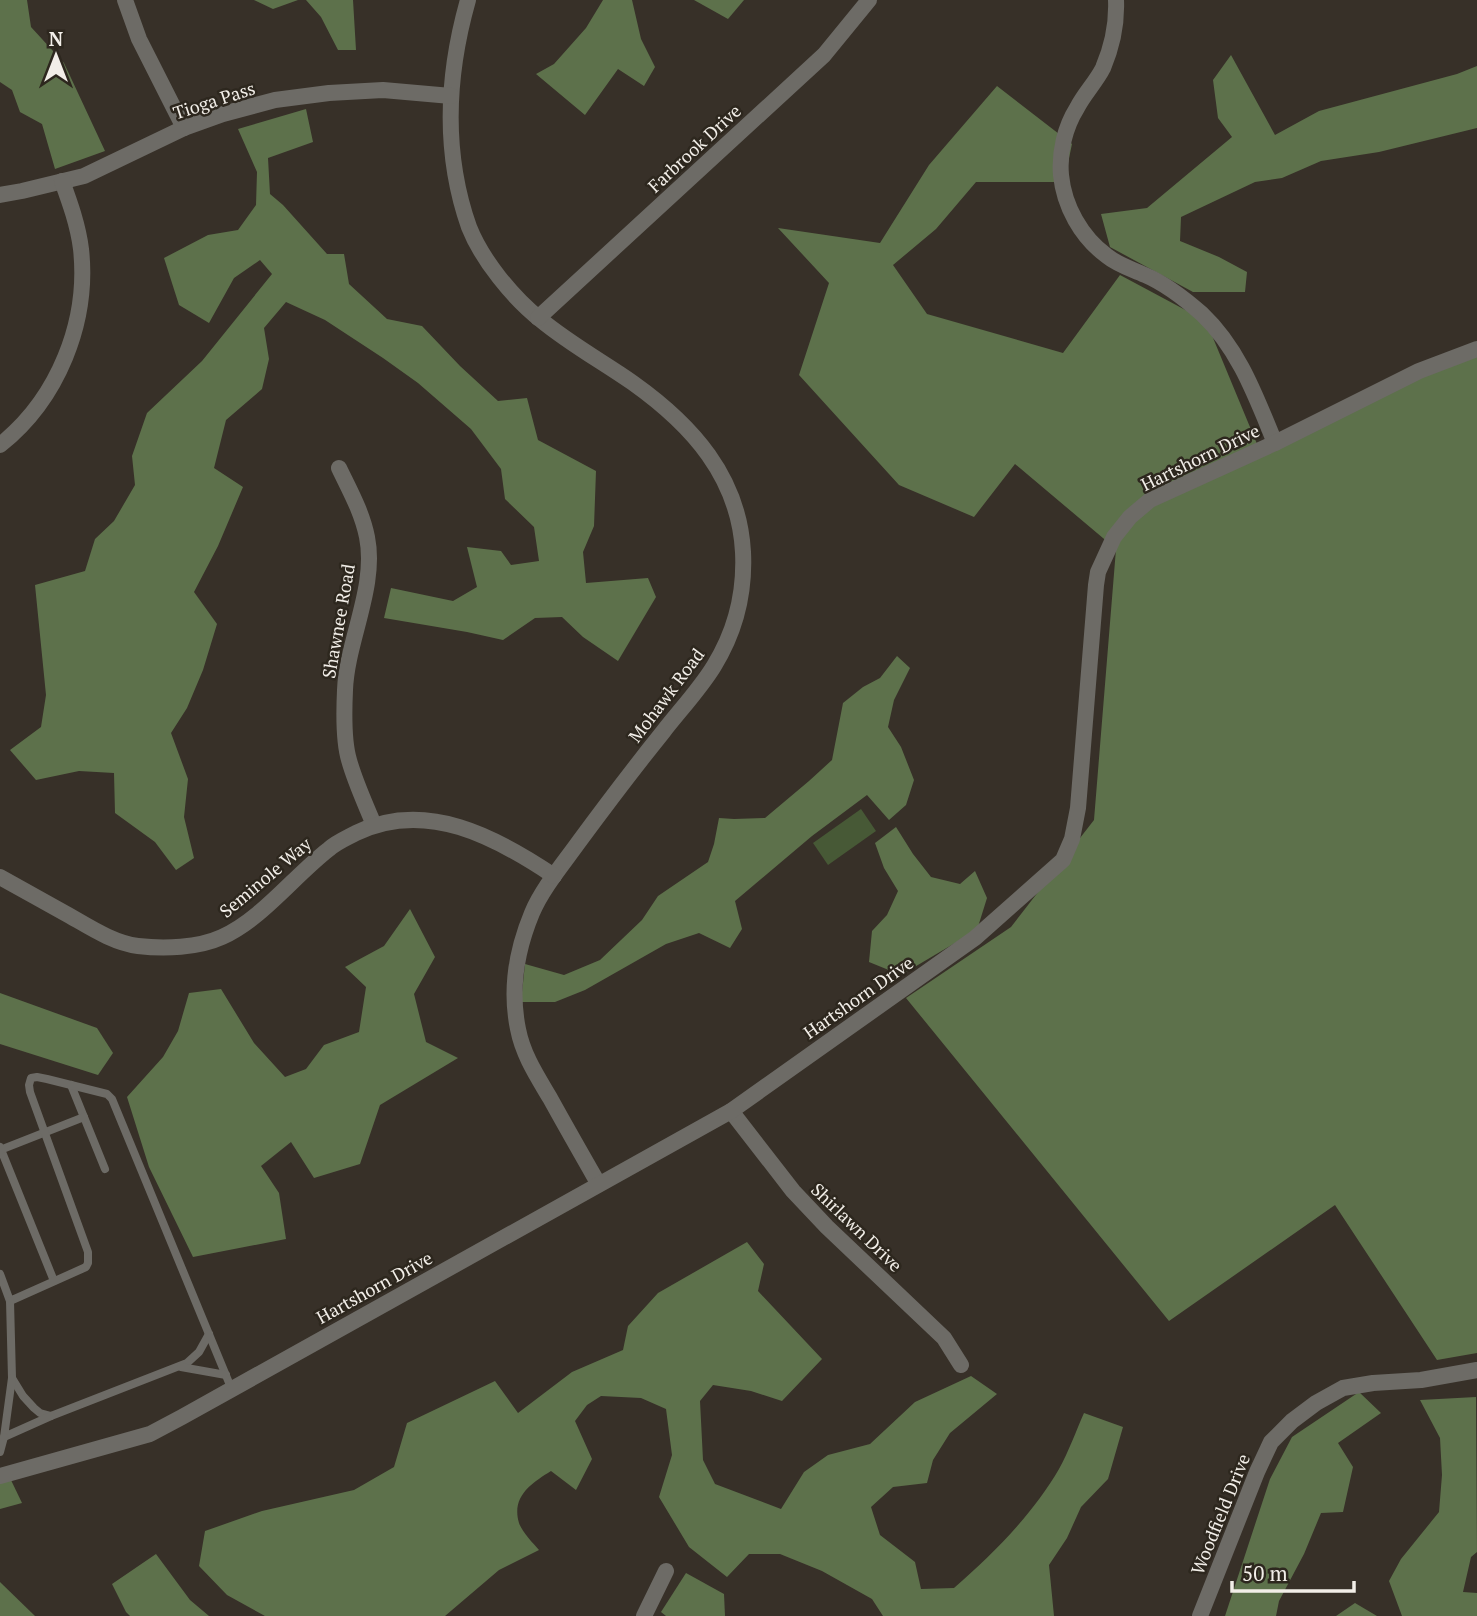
<svg xmlns="http://www.w3.org/2000/svg" width="1477" height="1616" font-family="'PT Serif',serif">
	<style>
		.green { fill: #475936 }
		.forest { fill: #5d714b }
		.lines { fill: none; stroke-linecap: round; stroke-linejoin: round }
		.lane { stroke: #6d6b66; stroke-width: 8 }
		.street { stroke: #6d6b66; stroke-width: 16 }
		.labels { text-anchor: middle; dominant-baseline: central; stroke-width: 5; stroke-linejoin: round; paint-order: stroke }
		.street-label { font-size: 18px; fill: #f2eee8; stroke: #2d271e }
	</style>
	<rect width="100%" height="100%" fill="#373028"/>
	<path class="green" d="M861,809L876,831L828,865L813,843Z"/>
	<g class="forest">
		<path d="M0,0H27L31,27L64,63L105,151L55,169L42,124L20,112L12,90L0,82Z"/>
		<path d="M254,0H298L273,9Z"/>
		<path d="M306,0H353L356,50H338L321,17Z"/>
		<path d="M603,0H632L641,39L655,67L644,86L618,69L585,115L536,74L554,64L586,28Z"/>
		<path d="M694,0H744L728,19Z"/>
		<path d="M1231,55L1275,135L1319,111L1457,74L1477,66V128L1379,152L1321,161L1282,178L1255,182L1181,217L1180,241L1219,257L1247,272L1245,292H1193L1110,247L1101,214L1147,208L1232,137L1218,118L1213,80Z"/>
		<path d="M997,86L1072,144L1064,182H976L936,229L893,265L927,314L1063,353L1120,275L1206,321L1262,456L1477,346V1353L1437,1360L1335,1205L1169,1321L906,998L1011,927L1094,820L1116,549L1015,464L974,517L899,485L799,375L829,283L778,228L880,243L929,165Z"/>
		<path d="M306,109L313,142L268,158L270,194L283,205L327,254H344L349,284L387,319L422,326L460,366L498,401L527,398L538,440L596,471L594,526L583,552L586,583L648,578L656,597L618,661L583,637L562,617L535,618L503,640L467,632L384,618L391,588L453,601L477,587L467,547L501,551L511,565L539,561L534,527L505,499L501,469L471,429L418,383L383,358L325,320L286,302L264,328L269,359L262,389L226,420L214,468L243,487L218,546L194,592L217,624L203,670L187,708L171,733L188,779L184,817L194,858L176,870L155,842L115,813L114,773L79,771L36,780L10,750L41,727L46,695L35,585L85,571L95,539L114,521L135,485L132,456L147,413L202,361L272,274L260,260L234,278L209,323L179,305L164,258L208,235L238,230L256,205L257,172L238,129Z"/>
		<path d="M897,656L910,668L894,700L888,727L901,747L914,780L906,805L889,820L867,795L812,836L735,901L742,929L730,948L699,933L666,944L585,990L555,1002H521L525,964L564,975L600,960L642,920L658,896L708,862L714,844L719,818L734,819L765,818L809,781L832,760L843,703L863,687L880,678Z"/>
		<path d="M896,827L913,854L931,877L960,884L975,871L987,898L977,930L901,975L869,962L872,931L887,915L898,891L884,868L875,843Z"/>
		<path d="M410,909L435,957L414,994L426,1042L458,1058L380,1105L360,1164L314,1178L291,1142L261,1166L279,1193L286,1239L193,1257L149,1167L127,1097L163,1057L178,1031L189,993L221,989L254,1043L285,1077L306,1069L324,1045L359,1032L366,987L345,967L384,946Z"/>
		<path d="M0,993L97,1028L113,1053L98,1075L0,1044Z"/>
		<path d="M747,1242L764,1264L758,1291L822,1359L782,1401L751,1391L713,1385L700,1401L703,1460L715,1484L781,1509L804,1472L828,1455L870,1444L915,1402L971,1376L997,1394L950,1433L933,1460L927,1483L893,1487L871,1507L880,1535L915,1562L921,1589L954,1588C993,1554 1033,1514 1059,1469C1069,1451 1076,1431 1084,1413L1123,1427L1108,1479L1081,1507L1067,1538L1049,1565L1054,1616H883L872,1599L822,1571L780,1554H749L727,1577L689,1547L659,1497L672,1455L666,1409L641,1398L601,1396L587,1405L575,1421L592,1459L576,1490L551,1471C532,1483 511,1496 519,1523C522,1532 533,1543 539,1550L499,1570L445,1616H265L227,1595L199,1566L205,1531L262,1511L354,1490L394,1467L407,1423L495,1381L518,1413L572,1372L623,1350L628,1326L658,1293Z"/>
		<path d="M1359,1392L1381,1413L1338,1443L1353,1467L1343,1512L1321,1513L1304,1554L1279,1601L1276,1616H1225L1270,1479L1292,1437Z"/>
		<path d="M1476,1397L1477,1552L1471,1557L1463,1592L1477,1593V1616H1402L1389,1581L1401,1559L1439,1512L1442,1475L1440,1438L1420,1400Z"/>
		<path d="M10,1478L22,1503L0,1509V1482Z"/>
		<path d="M156,1554L190,1600L209,1616H130L126,1612L112,1584Z"/>
		<path d="M686,1573L724,1594L725,1616H666L661,1612Z"/>
		<path d="M0,1582L35,1616H0Z"/>
		<path d="M1355,1603L1377,1616H1336Z"/>
	</g>
	<g class="lines">
		<g class="lane">
			<path d="M71,1085L105,1169"/>
			<path d="M0,1147L54,1281"/>
			<path d="M0,1150L84,1117"/>
			<path d="M0,1274L10,1301L86,1267L88,1263V1252L30,1092L29,1085L31,1078L37,1077L47,1079L107,1094L112,1099L232,1390"/>
			<path d="M10,1301L12,1378L23,1396L34,1408L40,1413L51,1416L187,1363L199,1352L209,1334"/>
			<path d="M181,1367L226,1375"/>
			<path d="M12,1378L4,1437L51,1416"/>
			<path d="M0,1452L4,1437"/>
		</g>
		<g class="street">
			<path d="M125,0L139,39L184,128"/>
			<path d="M468,0C447,74 443,153 469,227C482,260 513,298 541,320C570,344 603,362 633,383C692,425 739,477 743,552C745,592 735,632 714,666C700,689 680,710 663,732C634,768 606,805 578,843C563,864 542,889 532,913C517,949 510,990 518,1029C523,1055 537,1076 550,1098C566,1127 582,1155 598,1183"/>
			<path d="M1116,0C1117,23 1112,47 1103,68C1096,82 1084,94 1077,108C1065,127 1059,152 1061,175C1064,206 1081,237 1107,256C1118,265 1132,269 1145,275C1166,284 1185,299 1202,314C1239,349 1256,397 1275,443"/>
			<path d="M0,195L22,191L84,176L184,128L223,114L275,100L329,93L383,90L451,96"/>
			<path d="M538,318L824,55L869,0"/>
			<path d="M0,445C58,399 89,322 81,249C78,225 70,203 62,181"/>
			<path d="M339,468C350,491 362,512 367,537C377,587 347,640 345,690C344,711 343,740 349,760C355,782 365,803 374,825"/>
			<path d="M0,877C23,890 47,903 70,916C91,928 114,943 138,946C164,949 198,948 222,937C262,919 294,876 329,849C337,842 347,838 356,833C426,799 496,837 554,876"/>
			<path d="M731,1111L793,1191L827,1227L944,1338L961,1365"/>
			<path d="M0,1476L150,1434L182,1417L731,1111L975,938L1063,860L1072,839L1078,808L1096,585L1098,572L1114,537L1130,517L1150,500L1275,443L1419,371L1477,349"/>
			<path d="M644,1616L666,1571"/>
			<path d="M1200,1616L1257,1472L1271,1442L1292,1421L1316,1403L1343,1388L1373,1383L1421,1380L1477,1370"/>
		</g>
	</g>
	<g class="labels">
		<g class="street-label">
			<text transform="translate(214 100) rotate(-18)">Tioga Pass</text>
			<text transform="translate(694 148) rotate(-43)">Farbrook Drive</text>
			<text transform="translate(1200 457) rotate(-26)">Hartshorn Drive</text>
			<text transform="translate(338 621) rotate(-80)">Shawnee Road</text>
			<text transform="translate(666 695) rotate(-53)">Mohawk Road</text>
			<text transform="translate(265 877) rotate(-40)">Seminole Way</text>
			<text transform="translate(858 997) rotate(-35)">Hartshorn Drive</text>
			<text transform="translate(857 1227) rotate(44)">Shirlawn Drive</text>
			<text transform="translate(374 1287) rotate(-29)">Hartshorn Drive</text>
			<text transform="translate(1220 1514) rotate(-68)">Woodfield Drive</text>
		</g>
	</g>
	<g transform="translate(56 56)" stroke="#2d271e" stroke-width="5" paint-order="stroke">
	<path d="M0-5L12 26L0 18L-12 26Z" fill="#f2eee8"/>
	<text y="-10" font-size="19" font-weight="bold" text-anchor="middle" fill="#f2eee8">N</text>
	</g>
	<path d="M1232 1581v10h122v-10" fill="none" stroke="#f2eee8" stroke-width="3.5"/>
	<text x="1242" y="1581" font-size="21" fill="#f2eee8" stroke="#2d271e" stroke-width="5" paint-order="stroke">50 m</text>
</svg>
